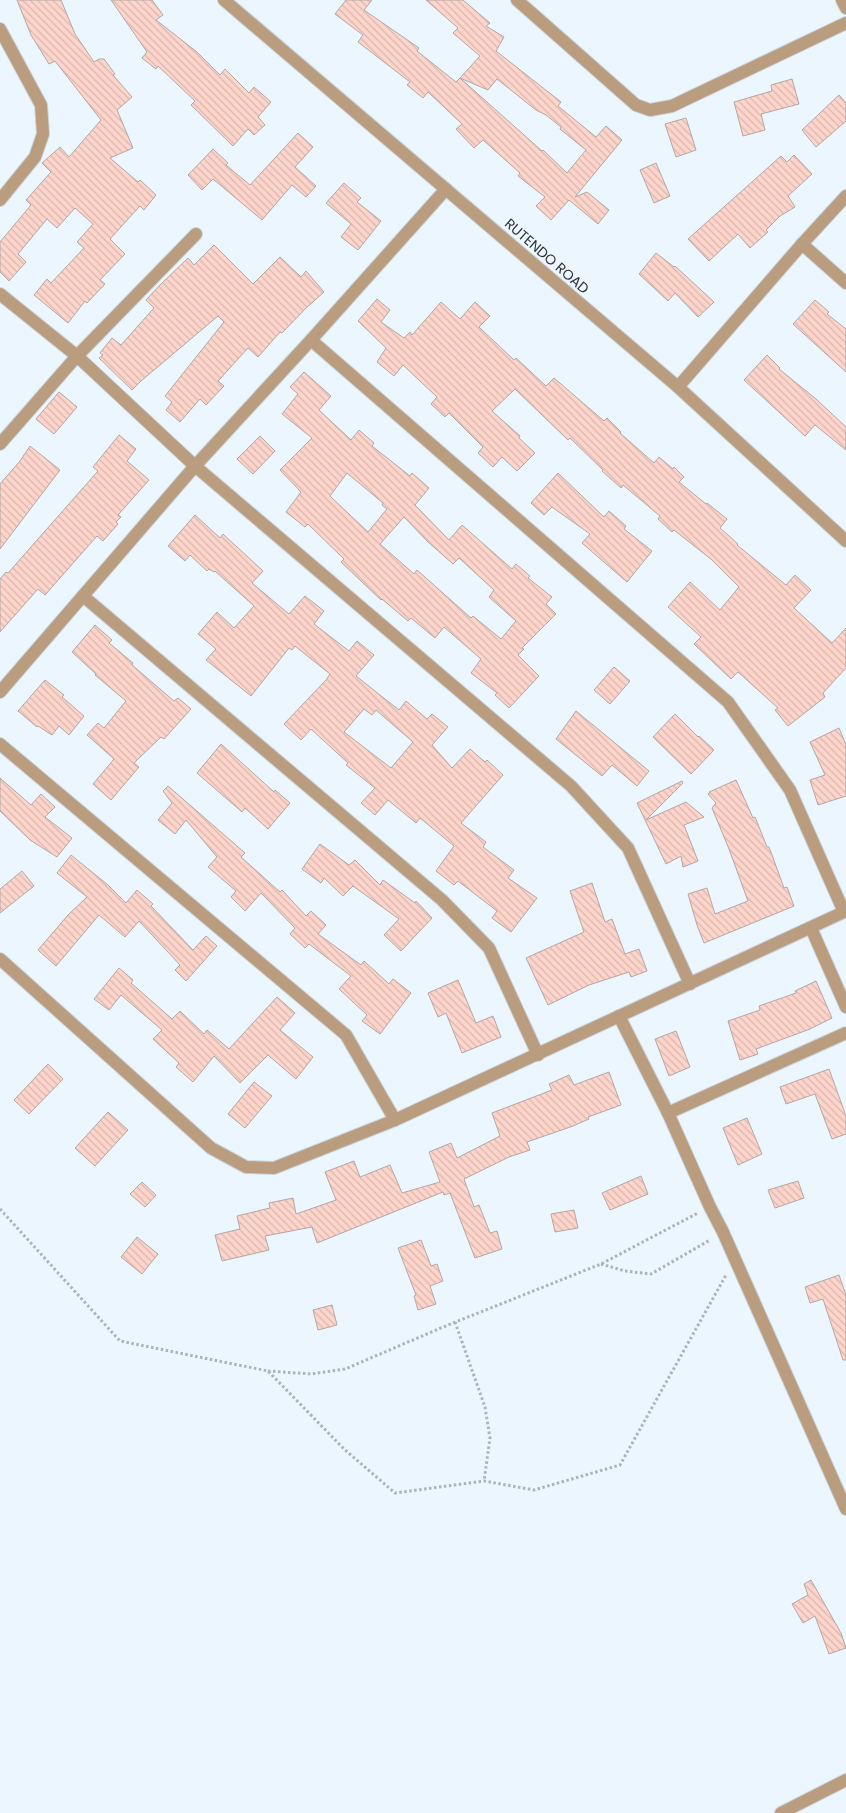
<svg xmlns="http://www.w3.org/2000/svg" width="846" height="1813" font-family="Poppins,sans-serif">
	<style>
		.building { fill: url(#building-back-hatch); stroke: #b3a7a4; fill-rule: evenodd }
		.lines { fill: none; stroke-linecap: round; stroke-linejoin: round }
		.minor-casing { stroke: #cad3da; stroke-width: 14 }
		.path { stroke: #acb4ba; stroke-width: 3; stroke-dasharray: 2.5 2.5; stroke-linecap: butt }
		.minor { stroke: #ba9c7e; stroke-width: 12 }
		.labels { text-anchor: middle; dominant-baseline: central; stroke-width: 5; stroke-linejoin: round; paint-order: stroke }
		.street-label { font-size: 14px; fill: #2f3336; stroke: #ecf6fe }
	</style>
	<defs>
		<pattern id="building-back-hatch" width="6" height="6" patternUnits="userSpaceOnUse" patternTransform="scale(1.25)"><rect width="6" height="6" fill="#fed5cb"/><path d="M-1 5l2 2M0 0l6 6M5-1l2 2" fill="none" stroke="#dab7af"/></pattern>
	</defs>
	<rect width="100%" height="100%" fill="#ecf6fe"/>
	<g class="building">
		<path d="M17,0H61L75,34L94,62L99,59H104L115,74L113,75L132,97L117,110L133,148L110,158L138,182L140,180L156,195L144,210L140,206L110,239L125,254L100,280L105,284L87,303L85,301L68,323L34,295L47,279L51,283L84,248L77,242L93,224L75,208L57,228L47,219L18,254L26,262L9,281L0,272V242L31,205L26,200L51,172L42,163L60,147L69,157L101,120L55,61L49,64L31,35Z"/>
		<path d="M111,0H152L163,15L156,20L197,52L220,75L225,69L249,93L254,87L271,102L258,117L265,125L254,135L248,129L233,146L191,105L195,101L158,66L156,69L142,58L147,52Z"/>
		<path d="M346,0H372L364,10L419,48L417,51L456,82L460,78L542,151L543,150L567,173L586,150L560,129L561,127L546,115L536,110L497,79L488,90L460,78L480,56L453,33L458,28L426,0H463L490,23L486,26L504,37L496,51L561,102L558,106L596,137L606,126L622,140L575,197L587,192L609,210L598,224L569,200L551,220L536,206L545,197L518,176L520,173L483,140L474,148L456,129L462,124L428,92L423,98L407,85L410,82L358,42L363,35L335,14Z"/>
		<path d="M792,79L799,104L761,114L765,130L743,136L734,102L772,91L771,85Z"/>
		<path d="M839,95L846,103V121L816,147L802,130Z"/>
		<path d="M686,118L696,150L676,157L665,124Z"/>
		<path d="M298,133L313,147L295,167L316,186L306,197L292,185L262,220L213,179L202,190L188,175L213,149L228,163L226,165L250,185Z"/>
		<path d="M794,155L812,174L788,196L795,207L780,216L766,230L768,232L750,248L738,234L709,261L688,239L781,156L787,162Z"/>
		<path d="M656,163L670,196L654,203L640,170Z"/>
		<path d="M344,183L361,198L357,202L381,221L358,250L341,237L351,224L326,203Z"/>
		<path d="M214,245L253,284L280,257L301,277L306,271L324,292L305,309L282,333L280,332L258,357L248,348L218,381L224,386L206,405L200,399L180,422L166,410L172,402L165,396L224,322L218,316L141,381L132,390L99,358L103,355L100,353L112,338L121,345L154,308L146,300L161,284L188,258L194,265Z"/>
		<path d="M656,253L674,267L675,266L714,302L698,317L675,293L668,301L639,274Z"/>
		<path d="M377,299L390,310L381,322L404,338L410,332L412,335L441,302L460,319L475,302L490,316L479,327L514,360L516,358L546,386L554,378L604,421L607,418L621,432L620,433L654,463L659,457L673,469L674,467L684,477L679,482L706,504L707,503L727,519L720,528L738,544L737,545L786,585L795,575L811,590L794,608L832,643L846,628V668L823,693L825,697L788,726L775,710L778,708L738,672L731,679L694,644L701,637L668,607L690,582L720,610L739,587L712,560L674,530L672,532L658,519L660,516L623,485L621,488L602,471L603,470L570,438L568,440L515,389L492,411L520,436L519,438L535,453L517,471L502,457L493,467L478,453L483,447L449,413L445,417L431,404L437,397L403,365L394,376L377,362L386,348L358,321Z"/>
		<path d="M815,300L829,312L827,314L846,329V372L793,324Z"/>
		<path d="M767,355L780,368L779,369L816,399L846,427V450L815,425L805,436L744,380Z"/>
		<path d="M304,372L331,396L319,410L351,440L359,430L374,443L372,446L410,476L412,473L429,488L415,505L449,540L462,525L512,569L516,564L530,576L528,578L552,597L546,604L556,614L522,648L524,649L518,655L539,676L509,708L495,695L497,693L471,673L481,659L444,627L435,638L411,618L408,621L382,599L381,600L341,562L344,559L308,524L305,527L286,512L301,492L280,470L312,438L282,414L298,394L290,387ZM347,473L383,503L382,505L387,509L368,532L330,496ZM404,517L428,542L453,564L459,558L494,590L489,597L516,621L501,639L473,616L471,618L417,570L414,574L380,544Z"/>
		<path d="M59,392L77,407L54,434L36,419Z"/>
		<path d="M119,435L136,449L127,461L149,480L118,515L121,517L116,522L118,524L103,541L97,536L45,595L38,589L0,632V579L6,572L8,573L98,471L93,467Z"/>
		<path d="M260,436L275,451L253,474L237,459Z"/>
		<path d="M30,446L60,470L0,549V484L20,461Z"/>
		<path d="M558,473L604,517L609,511L626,526L624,529L652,551L627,582L582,543L590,534L552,507L544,515L531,503Z"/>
		<path d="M195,515L220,538L223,534L263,571L252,583L289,614L305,596L324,611L314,624L349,651L357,641L374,655L356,676L399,710L406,701L427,719L432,714L448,727L432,745L452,768L470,749L485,762L487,760L503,775L461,823L486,842L483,847L514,870L508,878L537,898L511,932L492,918L497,911L458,881L454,885L436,871L454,846L420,818L416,823L388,800L375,815L361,803L375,788L346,765L348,763L311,729L301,740L284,724L326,680L330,674L295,646L292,650L289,648L251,696L206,660L216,649L198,634L217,612L234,628L254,606L215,571L214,572L209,569L207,571L190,555L185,561L168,546ZM364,709L372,715L376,710L413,742L391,768L344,732Z"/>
		<path d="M95,625L112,640L109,643L133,663L132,665L174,701L178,698L191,709L164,739L161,737L134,763L139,767L111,800L93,784L114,759L87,735L98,723L104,728L126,701L95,675L96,674L72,652Z"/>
		<path d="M614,667L630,681L610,704L594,690Z"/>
		<path d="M45,680L64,695L62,697L84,716L69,735L59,726L52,735L38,726L37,727L18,711Z"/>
		<path d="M576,711L649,771L637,786L612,765L602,776L556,739Z"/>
		<path d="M675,714L698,737L699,736L714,750L691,774L653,737Z"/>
		<path d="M839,728L846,745V796L818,805L810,780L825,775L810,742Z"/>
		<path d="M221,744L274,792L275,790L290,803L268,829L245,808L242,812L197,773Z"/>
		<path d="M0,778L31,805L41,794L55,807L45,817L72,838L57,857L30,840L0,811Z"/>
		<path d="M736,780L753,818L755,817L767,847H769L784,888L787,887L794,906L704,943L697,925L688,894L707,888L715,914L748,901L729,849L712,808L716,803L708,794L710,793L709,792Z"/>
		<path d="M682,781L683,783L646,820L686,802L704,817L684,825L698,861L683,867L681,856L666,864L637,803Z"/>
		<path d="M168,786L245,853L241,857L280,892L282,890L306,916L311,911L326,925L318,934L361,965L364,961L389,984L393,979L411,993L380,1034L362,1021L367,1015L339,989L351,976L309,944L305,948L290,934L295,928L261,893L245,911L231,897L236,891L208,867L217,857L186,820L175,834L158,820L172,803L163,791Z"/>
		<path d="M320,844L349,865L355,860L380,885L383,880L415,903L416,901L432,918L401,951L384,935L399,919L353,886L343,896L324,878L321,883L302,869Z"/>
		<path d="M71,855L108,885L126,903L137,890L153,904L151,906L193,950L206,936L217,946L186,981L175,970L180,965L139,921L125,937L99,915L56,966L38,950L68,915L87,897L57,873Z"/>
		<path d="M22,871L34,886L0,913V889Z"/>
		<path d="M592,883L605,922L612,919L625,954L639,949L647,971L631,977L629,972L589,985L548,1005L526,958L584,932L570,891Z"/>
		<path d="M119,968L133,980L131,983L172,1019L180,1011L204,1034L207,1030L229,1049L277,997L295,1013L280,1030L313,1057L296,1079L268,1055L240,1083L214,1056L193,1082L176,1067L179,1063L153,1039L162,1030L121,995L109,1010L94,999Z"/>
		<path d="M458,980L476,1023L493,1016L501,1037L462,1053L446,1013L438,1017L428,993Z"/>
		<path d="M816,981L832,1018L810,1029L756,1049L758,1054L740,1060L728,1021L760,1010L759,1006L796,993L795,991Z"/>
		<path d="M676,1031L690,1067L669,1076L655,1039Z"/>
		<path d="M48,1064L63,1079L29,1114L14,1100Z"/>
		<path d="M829,1069L846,1116V1134L832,1139L815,1094L786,1104L780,1087Z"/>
		<path d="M609,1072L621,1105L588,1117L589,1119L573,1126L527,1142L530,1150L509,1157L464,1179L474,1207L479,1205L490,1233L497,1231L502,1249L475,1258L450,1193L444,1195L443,1192L317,1243L312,1227L265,1236L269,1250L222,1261L215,1235L240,1229L237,1216L270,1208L269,1203L293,1198L296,1214L336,1200L325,1172L354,1161L360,1177L390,1165L402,1193L440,1182L429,1152L451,1143L457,1158L500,1136L492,1113L552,1090L549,1084L569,1075L574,1085Z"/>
		<path d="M254,1082L272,1096L245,1128L228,1114Z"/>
		<path d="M108,1112L128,1130L95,1166L75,1148Z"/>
		<path d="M747,1118L762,1154L738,1165L723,1128Z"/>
		<path d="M641,1176L648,1194L610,1210L602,1193Z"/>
		<path d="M798,1181L804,1198L775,1208L768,1190Z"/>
		<path d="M142,1182L156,1195L145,1207L130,1194Z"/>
		<path d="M574,1210L578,1228L555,1232L551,1214Z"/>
		<path d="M137,1237L158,1254L142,1274L121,1257Z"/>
		<path d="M421,1240L431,1266L437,1264L443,1281L430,1286L436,1304L418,1310L414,1296L416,1295L398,1248Z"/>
		<path d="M839,1275L846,1295V1360H843L823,1299L810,1303L805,1287Z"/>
		<path d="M332,1305L337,1325L318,1330L313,1310Z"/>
		<path d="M811,1580L841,1633L846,1648L829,1654L815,1616L803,1623L792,1604L808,1595L804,1584Z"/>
	</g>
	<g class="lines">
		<defs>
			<g id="minor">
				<path d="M224,0L678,387L846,541"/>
				<path d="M517,0L636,105L650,110L672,106L846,23"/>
				<path d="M842,0L846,8"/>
				<path d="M0,29L41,105L43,134L35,157L0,200"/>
				<path d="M802,244L846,283"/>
				<path d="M0,294L77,356L195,466L571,786L628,848L690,984"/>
				<path d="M311,340L728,702L790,790L844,912"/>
				<path d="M678,387L802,244L846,196"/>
				<path d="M0,444L77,356L196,234"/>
				<path d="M83,596L442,900L489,948L538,1055"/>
				<path d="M0,692L195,466L311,340L446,189"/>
				<path d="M0,744L346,1035L395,1120"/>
				<path d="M811,928L846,1007"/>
				<path d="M0,959L211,1148L246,1167L274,1168L395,1120L846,911"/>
				<path d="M619,1016L668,1113L710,1207L723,1232L846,1509"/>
				<path d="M668,1113L846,1033"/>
				<path d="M781,1813L846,1780"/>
			</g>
		</defs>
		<use href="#minor" class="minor-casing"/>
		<g class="path">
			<path d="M0,1209L120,1341L268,1371L344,1449L395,1493L484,1481L534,1490L620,1465L726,1275"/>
			<path d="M601,1264L625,1271L651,1274L710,1240"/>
			<path d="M455,1322L485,1407L490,1438L484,1481"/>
			<path d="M268,1371L311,1374L345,1369L448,1325L601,1264L698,1213"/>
		</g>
		<use href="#minor" class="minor"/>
	</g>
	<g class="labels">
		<g class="street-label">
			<text transform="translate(547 256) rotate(41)">RUTENDO ROAD</text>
		</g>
	</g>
</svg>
